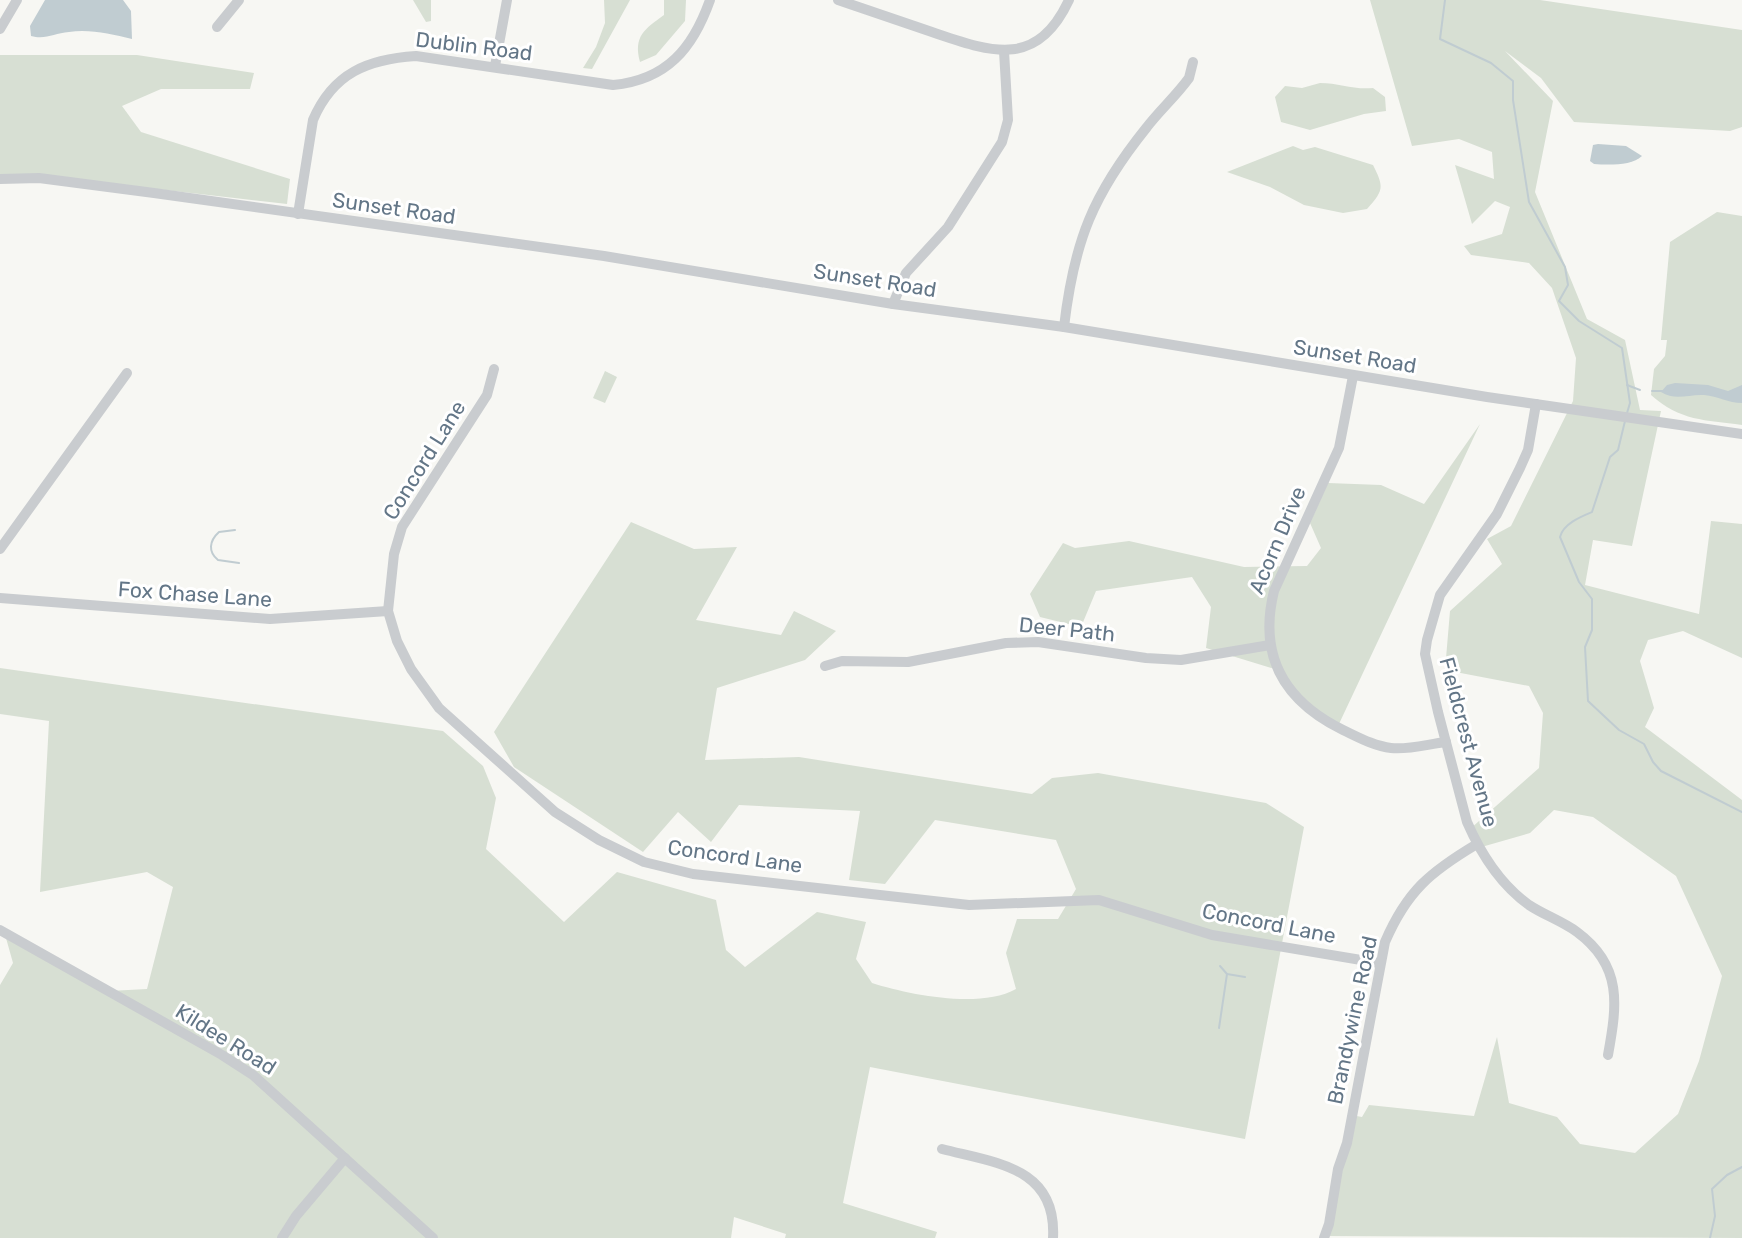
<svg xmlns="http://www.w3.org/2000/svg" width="1742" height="1238" font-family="Rubik,sans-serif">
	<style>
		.green { fill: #d7dfd3 }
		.water { fill: #c0ccd1 }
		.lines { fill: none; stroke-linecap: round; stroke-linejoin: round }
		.stream { stroke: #c0ccd1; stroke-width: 2 }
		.minor { stroke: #c9cccf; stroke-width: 10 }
		.labels { text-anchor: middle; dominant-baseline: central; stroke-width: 6; stroke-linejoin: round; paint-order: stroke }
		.street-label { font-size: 21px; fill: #637687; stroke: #fff }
	</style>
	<rect width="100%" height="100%" fill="#f7f7f3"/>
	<g class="green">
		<path d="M413,0H431V21L426,22Z"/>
		<path d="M604,0H630L592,69L583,68L596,47L605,23Z"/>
		<path d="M664,0H686L685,21L656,55L640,62C633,36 645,29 664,15Z"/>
		<path d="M1370,0H1540L1742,30V127L1730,131L1574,122L1541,78L1505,51L1553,101L1535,192L1587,319L1625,340L1640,410L1661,411L1632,546L1593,540L1585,585L1699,614L1711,521L1742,524V658L1683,631L1648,640L1640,661L1654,708L1645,727L1742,800V1238L1322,1236L1351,1115L1362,1117L1369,1105L1474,1116L1497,1037L1509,1103L1557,1117L1580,1144L1635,1153L1678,1114L1699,1061L1722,976L1676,876L1593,817L1554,810L1530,833L1478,848L1470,829L1539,768L1543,713L1529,686L1445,670L1450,611L1502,564L1487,539L1511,526L1573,401L1576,358L1552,288L1529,263L1471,255L1464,246L1502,234L1510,207L1495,201L1472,224L1455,165L1494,179L1492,152L1459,139L1412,146Z"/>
		<path d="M0,55H137L254,73L250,89H161L122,106L141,132L290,179L287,204L44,176L0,179Z"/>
		<path d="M1320,83C1339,83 1354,90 1373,88L1385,97L1386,111L1364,114L1310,130L1281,122L1275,97L1285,86L1302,88Z"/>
		<path d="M1293,146L1303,150L1315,147L1373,165C1384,187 1384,190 1367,209L1343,213L1304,205L1270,187L1227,172Z"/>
		<path d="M1717,212L1742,216V425C1705,420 1680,421 1651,395L1654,369L1665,356L1667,340H1661L1670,242Z"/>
		<path d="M605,371L617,377L605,403L593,398Z"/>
		<path d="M1480,424L1338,726L1291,696L1278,670L1206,648L1211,607L1192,577L1096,591L1081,627L1040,617L1030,594L1063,543L1075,548L1129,541L1244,567L1307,566L1321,548L1310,523L1328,483L1381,485L1424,504Z"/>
		<path d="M631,522L694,549L737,547L696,620L781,635L794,611L836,631L805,660L717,688L705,760L799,757L1032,794L1052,778L1098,773L1266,803L1304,827L1245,1139L870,1067L843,1203L937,1232L935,1238H785L786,1234L734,1217L731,1238H0V985L13,963L6,938L109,991L147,989L173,887L147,872L40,892L49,721L0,714V668L443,731L483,766L496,798L486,849L564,922L617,872L716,900L726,950L745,967L817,912L866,922L856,959L872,983C910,995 980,1009 1016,989L1006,953L1017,919H1058L1076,889L1056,840L935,820L885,884L849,880L860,811L739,805L711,842L678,812L643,852L514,767L494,732Z"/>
	</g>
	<g class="water">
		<path d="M45,0H123L131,11L132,39C111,34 90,29 69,32C54,33 46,40 31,36L30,26Z"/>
		<path d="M1598,144L1626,146L1642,156C1632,166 1608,165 1594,164L1590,161L1593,145Z"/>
		<path d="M1675,383L1708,385L1728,391L1742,385V403C1728,403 1718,396 1704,395C1689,394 1675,401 1661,392L1667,385Z"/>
	</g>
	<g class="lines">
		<g class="stream">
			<path d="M1445,0L1440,39L1491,63L1513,81V100L1529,202L1565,267L1568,285L1559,301L1579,321L1622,348L1630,403L1627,413"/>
			<path d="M1627,385L1640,390"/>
			<path d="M1652,391H1663"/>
			<path d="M1625,421L1618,450L1610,457L1592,512C1580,517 1563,524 1560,537L1579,582L1592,599V630L1585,647L1588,701L1619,730L1644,744L1653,762L1661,771L1742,812"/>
			<path d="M235,530L219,532C209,541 208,552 218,560L239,563"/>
			<path d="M1220,966L1227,974L1245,977"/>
			<path d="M1219,1028L1227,974"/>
			<path d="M1710,1238L1715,1216L1712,1189L1727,1175L1742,1167"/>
		</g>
		<g class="minor">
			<path d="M838,0C868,10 899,21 929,31C989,51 1036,71 1069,0"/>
			<path d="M217,27L239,0"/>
			<path d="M0,29L17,0"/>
			<path d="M495,66L507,0"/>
			<path d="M0,179L39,178L154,193L604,256L893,304L1064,327L1487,397L1742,434"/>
			<path d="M298,214L313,120C333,73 368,59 416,56L613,85C667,80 693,48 710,0"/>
			<path d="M893,304L906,273L948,227L1002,142L1008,120L1004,51"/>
			<path d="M1064,327C1074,241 1093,194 1147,127C1160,110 1176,96 1189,78L1193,62"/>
			<path d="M494,369L487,395L402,527L394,554L388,611L397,641L411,669L439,708L555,812L599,840L644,862L693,874L969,905L1099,900L1212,935L1379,963"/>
			<path d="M1353,376L1339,448L1274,591C1258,656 1284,701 1343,730C1358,737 1374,746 1391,748C1409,750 1428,744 1446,742"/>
			<path d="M1536,404L1528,450L1520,468L1497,514L1440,595L1427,640L1425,654L1438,712L1467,822C1481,854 1501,885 1529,905C1544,915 1562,921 1577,932C1623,966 1617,1005 1608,1055"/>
			<path d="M0,549L127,373"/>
			<path d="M0,598L270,619L388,611"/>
			<path d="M825,666L842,661L908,662L1006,643L1038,642L1146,658L1181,660L1270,645"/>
			<path d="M0,930L222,1055L253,1075L433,1238"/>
			<path d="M942,1149C996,1163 1057,1167 1053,1238"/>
			<path d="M282,1238L296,1216L345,1158"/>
			<path d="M1324,1238L1329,1224L1338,1169L1347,1143L1385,942C1407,891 1430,872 1477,844"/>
		</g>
	</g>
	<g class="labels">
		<g class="street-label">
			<text transform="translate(474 46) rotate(7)">Dublin Road</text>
			<text transform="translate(394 208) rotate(8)">Sunset Road</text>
			<text transform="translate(875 280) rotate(9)">Sunset Road</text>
			<text transform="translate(1355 356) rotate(9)">Sunset Road</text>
			<text transform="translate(424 460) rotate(-58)">Concord Lane</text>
			<text transform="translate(1277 540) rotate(-67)">Acorn Drive</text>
			<text transform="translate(195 594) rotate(4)">Fox Chase Lane</text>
			<text transform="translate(1067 629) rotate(6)">Deer Path</text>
			<text transform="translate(1469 742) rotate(75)">Fieldcrest Avenue</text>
			<text transform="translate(735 856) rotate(8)">Concord Lane</text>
			<text transform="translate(1269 923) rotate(11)">Concord Lane</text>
			<text transform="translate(1352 1020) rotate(-78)">Brandywine Road</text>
			<text transform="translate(226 1039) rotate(32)">Kildee Road</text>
		</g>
	</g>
</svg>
